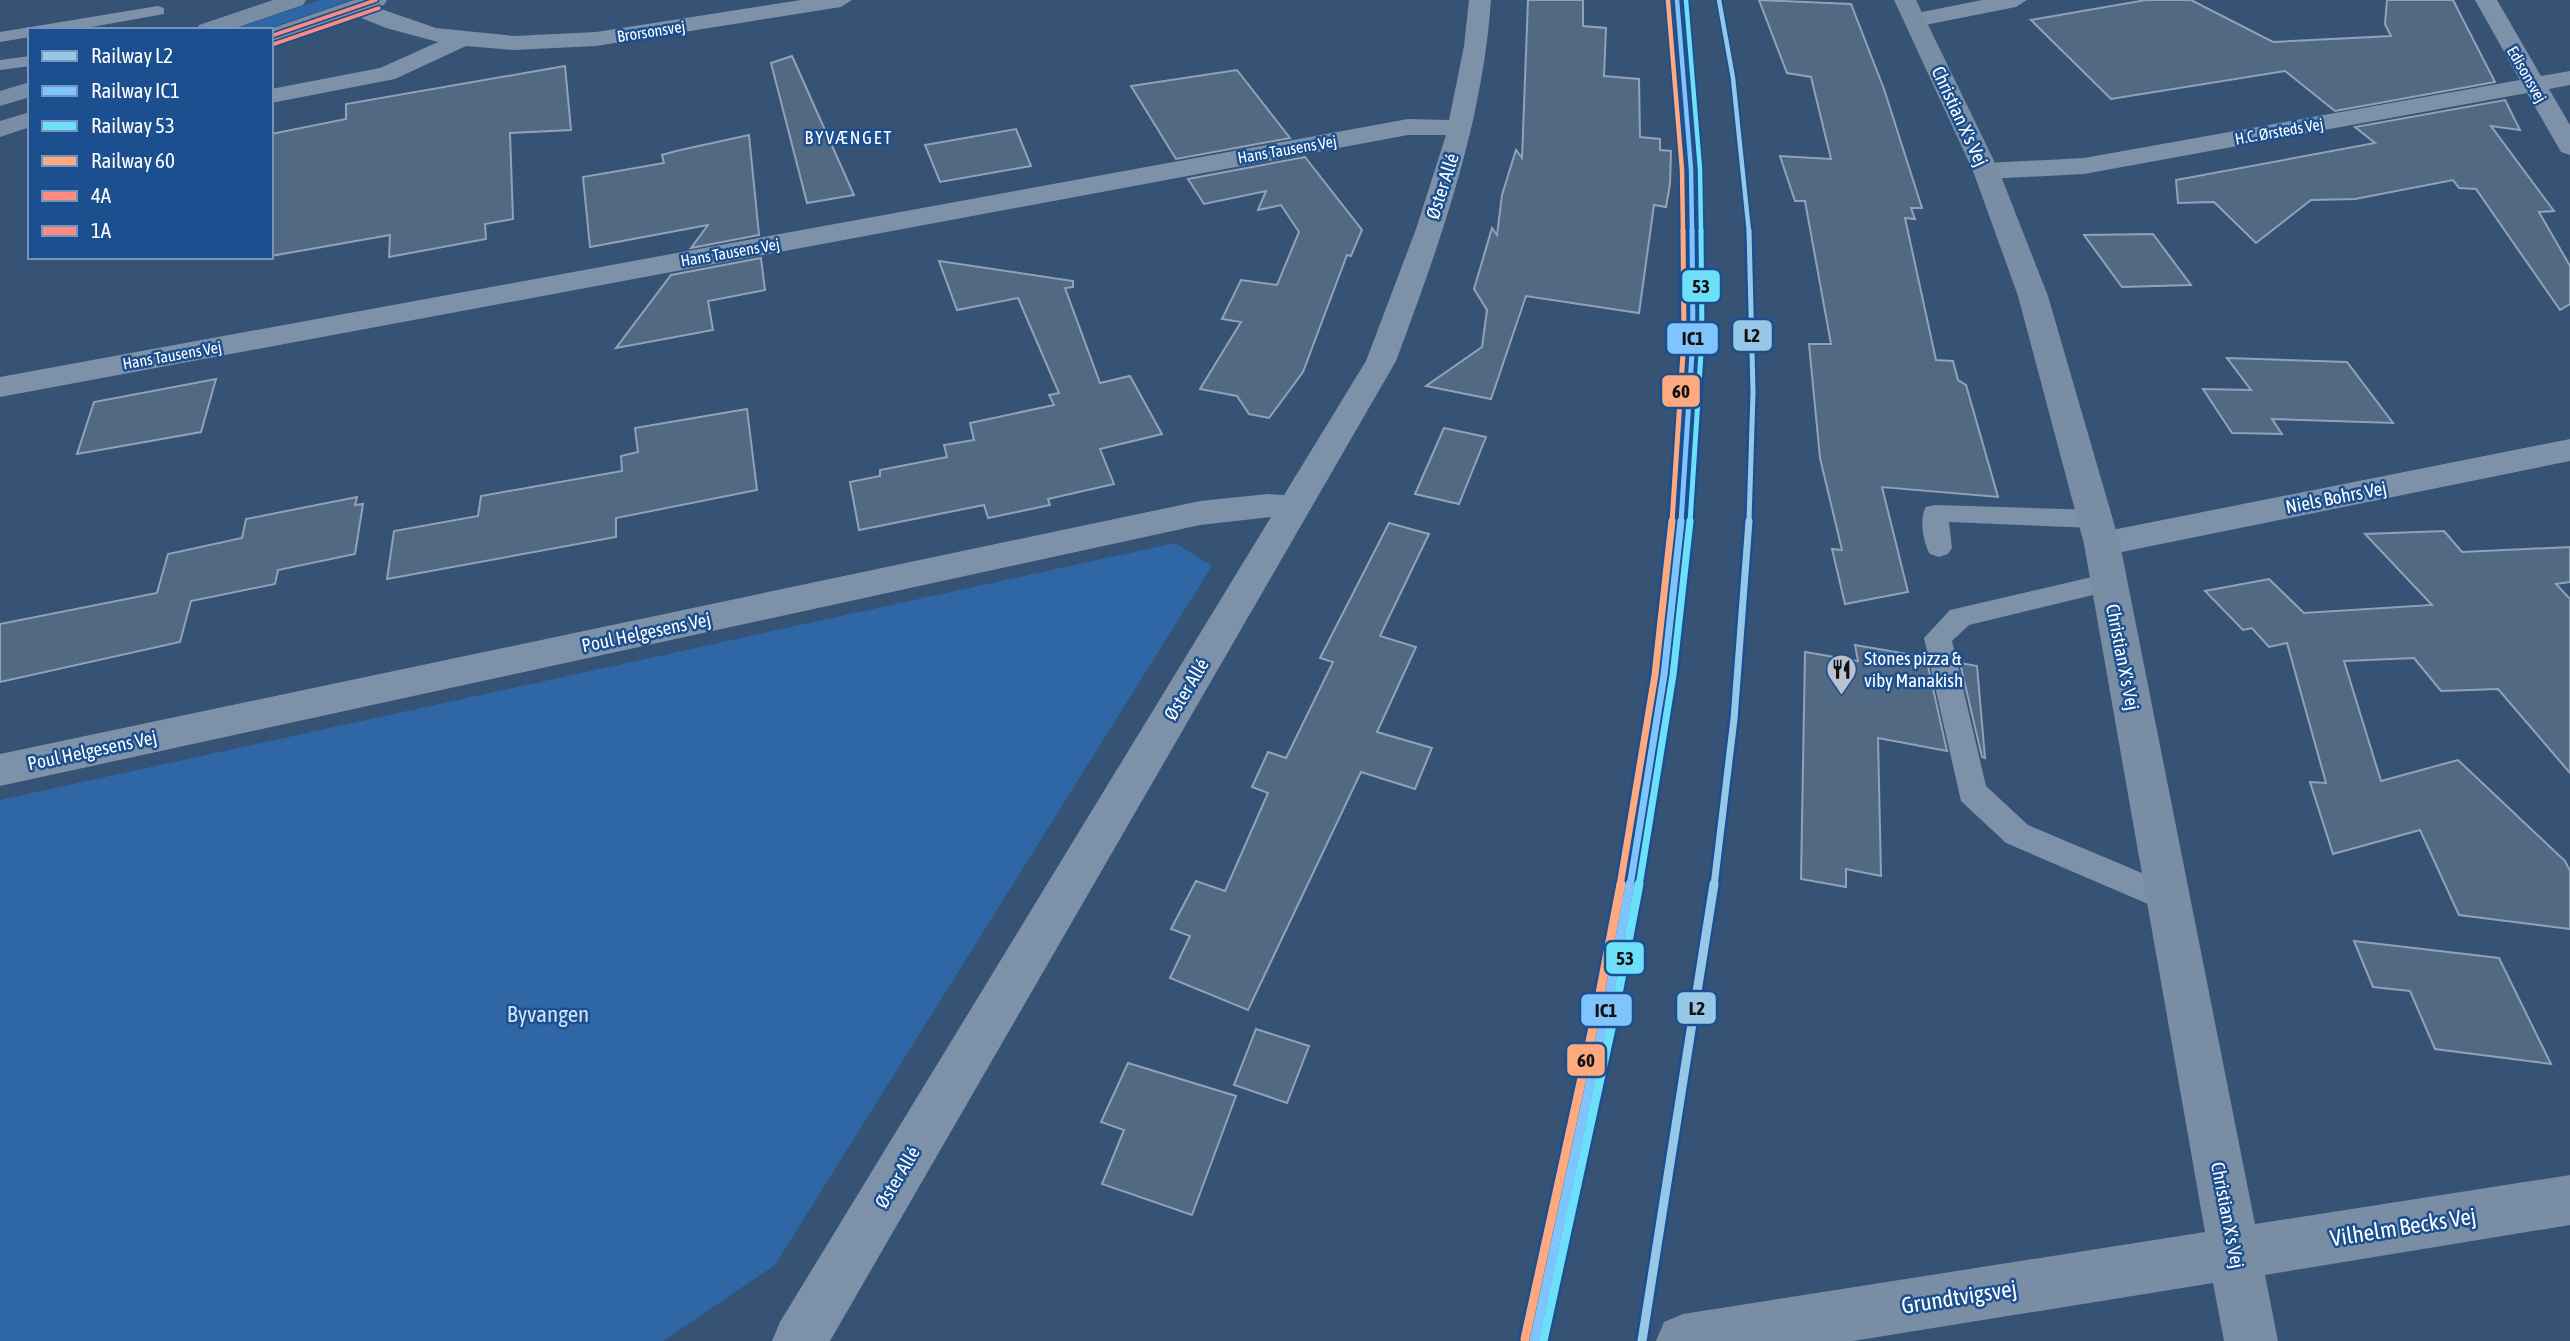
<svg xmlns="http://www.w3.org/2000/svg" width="2570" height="1341" font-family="'Asap Condensed',sans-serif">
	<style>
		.green { fill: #2f66a5 }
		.building { fill: #526984; stroke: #92a2b6; stroke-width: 2 }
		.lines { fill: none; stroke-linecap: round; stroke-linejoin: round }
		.lane { fill: #7d92a8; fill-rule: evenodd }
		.street { fill: #7d92a8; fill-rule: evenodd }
		.secondary { fill: #798da4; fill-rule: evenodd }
		.bus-1-casing { stroke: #1b4f8f; stroke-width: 7 }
		.bus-2-casing { stroke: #1b4f8f; stroke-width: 7 }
		.bus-1 { stroke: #ff8b80; stroke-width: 3.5 }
		.bus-2 { stroke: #ff8b80; stroke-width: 3.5 }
		.rail-1-far3-casing { stroke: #1b4f8f; stroke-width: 8 }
		.rail-1-far2-casing { stroke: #1b4f8f; stroke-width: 10 }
		.rail-1-far1-casing { stroke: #1b4f8f; stroke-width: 12 }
		.rail-1-casing { stroke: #1b4f8f; stroke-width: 14 }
		.rail-2-far3-casing { stroke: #1b4f8f; stroke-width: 8 }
		.rail-2-far2-casing { stroke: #1b4f8f; stroke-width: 10 }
		.rail-2-far1-casing { stroke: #1b4f8f; stroke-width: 12 }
		.rail-2-casing { stroke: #1b4f8f; stroke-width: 14 }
		.rail-3-far3-casing { stroke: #1b4f8f; stroke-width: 8 }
		.rail-3-far2-casing { stroke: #1b4f8f; stroke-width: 10 }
		.rail-3-far1-casing { stroke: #1b4f8f; stroke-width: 12 }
		.rail-3-casing { stroke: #1b4f8f; stroke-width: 14 }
		.rail-4-far3-casing { stroke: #1b4f8f; stroke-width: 8 }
		.rail-4-far2-casing { stroke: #1b4f8f; stroke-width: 10 }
		.rail-4-far1-casing { stroke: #1b4f8f; stroke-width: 12 }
		.rail-4-casing { stroke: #1b4f8f; stroke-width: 14 }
		.rail-1-far3 { stroke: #97c7e7; stroke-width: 4.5 }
		.rail-1-far2 { stroke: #97c7e7; stroke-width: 5 }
		.rail-1-far1 { stroke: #97c7e7; stroke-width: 7 }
		.rail-1 { stroke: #97c7e7; stroke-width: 9 }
		.rail-2-far3 { stroke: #80c4ff; stroke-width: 4.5 }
		.rail-2-far2 { stroke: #80c4ff; stroke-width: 5 }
		.rail-2-far1 { stroke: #80c4ff; stroke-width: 7 }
		.rail-2 { stroke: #80c4ff; stroke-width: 9 }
		.rail-3-far3 { stroke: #6ddff8; stroke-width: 4.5 }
		.rail-3-far2 { stroke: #6ddff8; stroke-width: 5 }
		.rail-3-far1 { stroke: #6ddff8; stroke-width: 7 }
		.rail-3 { stroke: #6ddff8; stroke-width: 9 }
		.rail-4-far3 { stroke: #ffa980; stroke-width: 4.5 }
		.rail-4-far2 { stroke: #ffa980; stroke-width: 5 }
		.rail-4-far1 { stroke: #ffa980; stroke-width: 7 }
		.rail-4 { stroke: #ffa980; stroke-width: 9 }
		.labels { text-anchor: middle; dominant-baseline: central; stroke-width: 5; stroke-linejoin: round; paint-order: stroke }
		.far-street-label { font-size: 16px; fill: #fff; stroke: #1b4f8f }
		.far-neighbourhood-label { font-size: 18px; letter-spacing: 2px; fill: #fff; stroke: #1b4f8f }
		.street-label { font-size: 19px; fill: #fff; stroke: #1b4f8f }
		.poi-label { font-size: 19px; fill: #fff; stroke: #1b4f8f; text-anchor: start }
		.near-park-label { font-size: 23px; fill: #cfe3fa; stroke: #1b4f8f }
		.near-street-label { font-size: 23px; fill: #fff; stroke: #1b4f8f }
		.line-badge { stroke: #1b4f8f; stroke-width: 2.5 }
		.pale-badge-label { font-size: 19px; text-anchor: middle; font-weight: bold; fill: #111 }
	</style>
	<rect width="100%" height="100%" fill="#365274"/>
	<g class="green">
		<path d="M320,0H352L264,30H231Z"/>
		<path d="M1175,543L1212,566L775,1265L663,1341H0V800Z"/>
	</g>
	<g class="building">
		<path d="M1528,0H1583V26L1606,28L1604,76L1639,79L1640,137L1660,139V150L1671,151L1670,184L1666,207L1654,205L1639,313L1526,296L1491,399L1426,386L1482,347L1487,310L1474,289L1492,228L1497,235L1502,195L1516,150L1522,158Z"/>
		<path d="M1759,0L1851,4L1884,89L1922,208H1911L1915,219L1905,218L1936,360L1953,361L1958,380L1966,385L1998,497L1882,487L1908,592L1845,604L1832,549L1842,550L1820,458L1809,344H1831L1805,201H1795L1780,156L1831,159L1811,77L1787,73Z"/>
		<path d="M2146,0H2191L2273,42L2391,36L2385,24L2387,0H2453L2495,82L2335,111L2285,71L2111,99L2031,20Z"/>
		<path d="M792,56L854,195L807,203L771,63Z"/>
		<path d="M565,66L571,130L510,133L513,219L485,224L486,239L389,257L390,235L271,256V134L346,119V104Z"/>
		<path d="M1237,70L1290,138L1176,159L1131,86Z"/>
		<path d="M2505,100L2520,130L2491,126L2554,211L2539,212L2570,266V304L2560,310L2476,189L2459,188L2453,180L2355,199L2311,200L2256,243L2214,202L2178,203L2176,180L2375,143L2355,127Z"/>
		<path d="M1016,129L1031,166L940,182L925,145Z"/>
		<path d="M749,135L759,235L691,248L708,225L590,247L583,177L664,163L662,155L676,151Z"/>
		<path d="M1305,157L1362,230L1351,256L1347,255L1303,372L1269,418L1249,414L1237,396L1200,389L1241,322L1222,319L1241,280L1277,285L1299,232L1281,205L1258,210L1266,191L1204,204L1188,179Z"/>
		<path d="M2153,234L2191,285L2122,287L2084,235Z"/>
		<path d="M761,258L765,290L708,301L713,330L616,348L671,275Z"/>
		<path d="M939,261L1073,281V287L1065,288L1100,383L1130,376L1162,434L1100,449L1114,484L1048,499L1050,505L988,518L984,505L859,530L850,482L880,476V470L947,457L944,445L974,440L970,423L1054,405L1049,395L1059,393L1018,298L957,310Z"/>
		<path d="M2227,358L2347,362L2393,423L2272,419L2282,434L2232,433L2203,389L2251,390Z"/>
		<path d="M216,379L201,432L77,454L94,402Z"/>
		<path d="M747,409L757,490L616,518V537L387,579L394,531L478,516L481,496L622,471L621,456L638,452L635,428Z"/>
		<path d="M1444,428L1486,437L1459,504L1415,494Z"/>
		<path d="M357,497L355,505L363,504L355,554L278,570L275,584L191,601L180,642L0,682V624L157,593L168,554L242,538L246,519Z"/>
		<path d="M1389,523L1429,534L1380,636L1416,647L1377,732L1432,748L1415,789L1361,772L1248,1010L1170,978L1190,936L1171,929L1196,881L1225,891L1268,793L1252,787L1268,752L1286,758L1333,662L1320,658Z"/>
		<path d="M2444,531L2462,552L2570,547V582L2556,584L2570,599V773L2498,689L2441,691L2414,658L2344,661L2381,781L2458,760L2565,861L2570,871V929L2459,915L2420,830L2333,854L2310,782L2326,783L2287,643L2269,647L2252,628L2243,630L2205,591L2269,579L2304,613L2432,605L2365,534Z"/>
		<path d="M1855,645L1926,657L1947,751L1878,738L1881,876L1846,869V887L1801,879L1805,652L1858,661Z"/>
		<path d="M1960,663L1977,666L1985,758L1982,757Z"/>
		<path d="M2354,941L2499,958L2551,1064L2435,1049L2410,991L2373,987Z"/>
		<path d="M1256,1029L1309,1046L1287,1103L1234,1085Z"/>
		<path d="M1128,1063L1236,1096L1192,1215L1102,1184L1124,1130L1101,1122Z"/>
	</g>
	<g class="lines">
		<g class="lane">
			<path d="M158,6L164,8V14L75,30H30V37L0,42V32Z"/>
			<path d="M30,56V66L0,70V60Z"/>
			<path d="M1935,505L2094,510L2103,513L2107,519L2103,525L2094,528L1949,522L1952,548L1948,554L1939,557L1930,554C1923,543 1919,518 1926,507Z"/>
			<path d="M2109,573L2118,575L2122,582L2118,589L1969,625L1952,641L1986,786L2028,825L2180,889L2185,899L2180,909L2169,913L2006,843L1961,801L1924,638L1950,610Z"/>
		</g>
		<g class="street">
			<path d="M355,0L436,28L514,36L596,32L801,0H852L841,7L596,46L514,50L466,46L395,79L271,103V89L380,68L438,42L386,28L347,12L344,7Z"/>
			<path d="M1469,0H1491C1482,127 1440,243 1396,361L830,1341H772L780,1322L1271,517L1200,525L0,786V754L1200,501L1268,494L1284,495L1366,361L1416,229L1446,135H1408L0,397V377L1408,119L1449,120L1464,46Z"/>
			<path d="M1982,0H2027L2016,7L1915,27L1904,20L1907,15Z"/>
			<path d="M2475,0H2497L2541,76L2570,71V85L2549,89L2570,125V155L2561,152L2527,93L2084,174L1986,179L1977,177L1973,171L1977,165L1986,163L2084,158L2520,80Z"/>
			<path d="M2570,439V461L2102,556L2089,553L2084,544L2089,535L2102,532Z"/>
		</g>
		<g class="secondary">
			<path d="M273,0H306L303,5L230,30H196L199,25Z"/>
			<path d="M354,0H387L384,5L271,43V30H267Z"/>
			<path d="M1894,0H1916L1999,171L2048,296L2120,544L2255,1224L2570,1175V1225L2265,1275L2278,1341H2224L2213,1283L1853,1341H1656L1664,1322L1683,1314L2205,1232L2084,544L2018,296L1973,171Z"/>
			<path d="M30,82V97L0,106V91Z"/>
			<path d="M30,112V127L0,137V121Z"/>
		</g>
		<defs>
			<path id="bus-1" d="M271,36L376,0"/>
			<path id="bus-2" d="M274,44L379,8"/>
		</defs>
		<use href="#bus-1" class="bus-1-casing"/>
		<use href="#bus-2" class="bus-2-casing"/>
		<use href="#bus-1" class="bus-1"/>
		<use href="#bus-2" class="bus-2"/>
		<defs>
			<path id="rail-1-far3" d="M1719,0L1733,78L1749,232"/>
			<path id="rail-1-far2" d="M1749,230L1753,392L1749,522"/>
			<path id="rail-1-far1" d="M1714,886L1734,719L1749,521"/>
			<path id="rail-1" d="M1642,1341L1714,884"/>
			<path id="rail-2-far3" d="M1677,0L1691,169L1692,232"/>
			<path id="rail-2-far2" d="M1681,522L1693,338L1692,230"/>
			<path id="rail-2-far1" d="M1630,886L1664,675L1681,521"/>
			<path id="rail-2" d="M1534,1341L1606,1010L1630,884"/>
			<path id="rail-3-far3" d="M1686,0L1700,169L1701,232"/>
			<path id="rail-3-far2" d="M1690,522L1702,338L1701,230"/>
			<path id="rail-3-far1" d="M1639,886L1673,675L1690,521"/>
			<path id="rail-3" d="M1543,1341L1615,1010L1639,884"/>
			<path id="rail-4-far3" d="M1668,1L1682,170L1683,232"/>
			<path id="rail-4-far2" d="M1672,522L1684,338L1683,230"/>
			<path id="rail-4-far1" d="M1620,886L1655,675L1672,521"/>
			<path id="rail-4" d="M1525,1339L1597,1009L1621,884"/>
		</defs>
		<use href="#rail-1-far3" class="rail-1-far3-casing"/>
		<use href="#rail-1-far2" class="rail-1-far2-casing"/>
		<use href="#rail-1-far1" class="rail-1-far1-casing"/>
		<use href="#rail-1" class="rail-1-casing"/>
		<use href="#rail-2-far3" class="rail-2-far3-casing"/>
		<use href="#rail-2-far2" class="rail-2-far2-casing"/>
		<use href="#rail-2-far1" class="rail-2-far1-casing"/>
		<use href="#rail-2" class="rail-2-casing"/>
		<use href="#rail-3-far3" class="rail-3-far3-casing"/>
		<use href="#rail-3-far2" class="rail-3-far2-casing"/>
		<use href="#rail-3-far1" class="rail-3-far1-casing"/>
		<use href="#rail-3" class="rail-3-casing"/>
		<use href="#rail-4-far3" class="rail-4-far3-casing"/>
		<use href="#rail-4-far2" class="rail-4-far2-casing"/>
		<use href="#rail-4-far1" class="rail-4-far1-casing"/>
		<use href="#rail-4" class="rail-4-casing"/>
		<use href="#rail-1-far3" class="rail-1-far3"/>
		<use href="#rail-1-far2" class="rail-1-far2"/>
		<use href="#rail-1-far1" class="rail-1-far1"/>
		<use href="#rail-1" class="rail-1"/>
		<use href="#rail-2-far3" class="rail-2-far3"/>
		<use href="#rail-2-far2" class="rail-2-far2"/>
		<use href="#rail-2-far1" class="rail-2-far1"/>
		<use href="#rail-2" class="rail-2"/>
		<use href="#rail-3-far3" class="rail-3-far3"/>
		<use href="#rail-3-far2" class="rail-3-far2"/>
		<use href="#rail-3-far1" class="rail-3-far1"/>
		<use href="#rail-3" class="rail-3"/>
		<use href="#rail-4-far3" class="rail-4-far3"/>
		<use href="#rail-4-far2" class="rail-4-far2"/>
		<use href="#rail-4-far1" class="rail-4-far1"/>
		<use href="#rail-4" class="rail-4"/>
	</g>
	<defs>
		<symbol id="restaurant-pin" viewBox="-11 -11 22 30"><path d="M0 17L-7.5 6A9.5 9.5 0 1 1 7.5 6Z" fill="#b9c2ce" stroke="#1b4f8f"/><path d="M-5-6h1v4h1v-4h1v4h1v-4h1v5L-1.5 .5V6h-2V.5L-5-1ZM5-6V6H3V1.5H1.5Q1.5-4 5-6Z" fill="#111"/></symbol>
	</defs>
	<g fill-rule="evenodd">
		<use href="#restaurant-pin" x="1824" y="652" width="35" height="47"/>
	</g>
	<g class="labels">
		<g class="far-street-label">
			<text transform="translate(651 31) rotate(-9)">Brorsonsvej</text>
			<text transform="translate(2527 74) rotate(60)">Edisonsvej</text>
			<text transform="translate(2279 131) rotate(-10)">H.C. Ørsteds Vej</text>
			<text transform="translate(1287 149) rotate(-10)">Hans Tausens Vej</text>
			<text transform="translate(730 252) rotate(-10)">Hans Tausens Vej</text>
			<text transform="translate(172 355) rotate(-10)">Hans Tausens Vej</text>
		</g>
		<g class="far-neighbourhood-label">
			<text x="849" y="137">BYVÆNGET</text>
		</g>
		<g class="street-label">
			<text transform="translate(1960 116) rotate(65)">Christian X's Vej</text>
			<text transform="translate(1442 186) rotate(-72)">Øster Allé</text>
			<text transform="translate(2336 497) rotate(-11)">Niels Bohrs Vej</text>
			<text transform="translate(646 632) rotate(-12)">Poul Helgesens Vej</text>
			<text transform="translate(2123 657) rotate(79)">Christian X's Vej</text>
			<text transform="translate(1186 689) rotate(-59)">Øster Allé</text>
			<text transform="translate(92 750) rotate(-12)">Poul Helgesens Vej</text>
			<text transform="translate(897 1177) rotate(-59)">Øster Allé</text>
			<text transform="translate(2228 1215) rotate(79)">Christian X's Vej</text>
		</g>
		<g class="poi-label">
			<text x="1864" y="658">Stones pizza &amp;<tspan x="1864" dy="22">viby Manakish</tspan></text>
		</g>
		<g class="near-park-label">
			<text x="548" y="1014">Byvangen</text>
		</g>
		<g class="near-street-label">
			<text transform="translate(2403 1227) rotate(-9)">Vilhelm Becks Vej</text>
			<text transform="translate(1959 1297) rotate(-9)">Grundtvigsvej</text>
		</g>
	</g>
	<g class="line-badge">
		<rect x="1681" y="269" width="40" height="34" rx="7" fill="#6ddff8"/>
		<rect x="1732" y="319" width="41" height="33" rx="7" fill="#97c7e7"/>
		<rect x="1666" y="322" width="53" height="33" rx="7" fill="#80c4ff"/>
		<rect x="1661" y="374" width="40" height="34" rx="7" fill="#ffa980"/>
		<rect x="1605" y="941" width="40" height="34" rx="7" fill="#6ddff8"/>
		<rect x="1676" y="991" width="41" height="34" rx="7" fill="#97c7e7"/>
		<rect x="1580" y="993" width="53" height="34" rx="7" fill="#80c4ff"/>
		<rect x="1566" y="1043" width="40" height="34" rx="7" fill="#ffa980"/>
	</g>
	<g class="pale-badge-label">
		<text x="1701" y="293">53</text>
		<text x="1752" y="342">L2</text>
		<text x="1693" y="345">IC1</text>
		<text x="1681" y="398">60</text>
		<text x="1625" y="965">53</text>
		<text x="1697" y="1015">L2</text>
		<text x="1606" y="1017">IC1</text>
		<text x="1586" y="1067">60</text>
	</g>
	<rect x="28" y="28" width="245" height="231" fill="#1b4f8f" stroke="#7695bc" stroke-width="2"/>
	<rect x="42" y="51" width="35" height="10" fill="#97c7e7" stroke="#7695bc" stroke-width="2"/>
	<text x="91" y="63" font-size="21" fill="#ffffff">Railway L2</text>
	<rect x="42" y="86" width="35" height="10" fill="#80c4ff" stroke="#7695bc" stroke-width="2"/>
	<text x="91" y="98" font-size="21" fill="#ffffff">Railway IC1</text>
	<rect x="42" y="121" width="35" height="10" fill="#6ddff8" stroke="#7695bc" stroke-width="2"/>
	<text x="91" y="133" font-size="21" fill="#ffffff">Railway 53</text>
	<rect x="42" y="156" width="35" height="10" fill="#ffa980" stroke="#7695bc" stroke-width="2"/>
	<text x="91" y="168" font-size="21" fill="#ffffff">Railway 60</text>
	<rect x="42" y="191" width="35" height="10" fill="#ff8b80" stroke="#7695bc" stroke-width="2"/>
	<text x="91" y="203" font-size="21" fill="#ffffff">4A</text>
	<rect x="42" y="226" width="35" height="10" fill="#ff8b80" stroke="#7695bc" stroke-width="2"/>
	<text x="91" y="238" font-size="21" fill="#ffffff">1A</text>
</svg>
